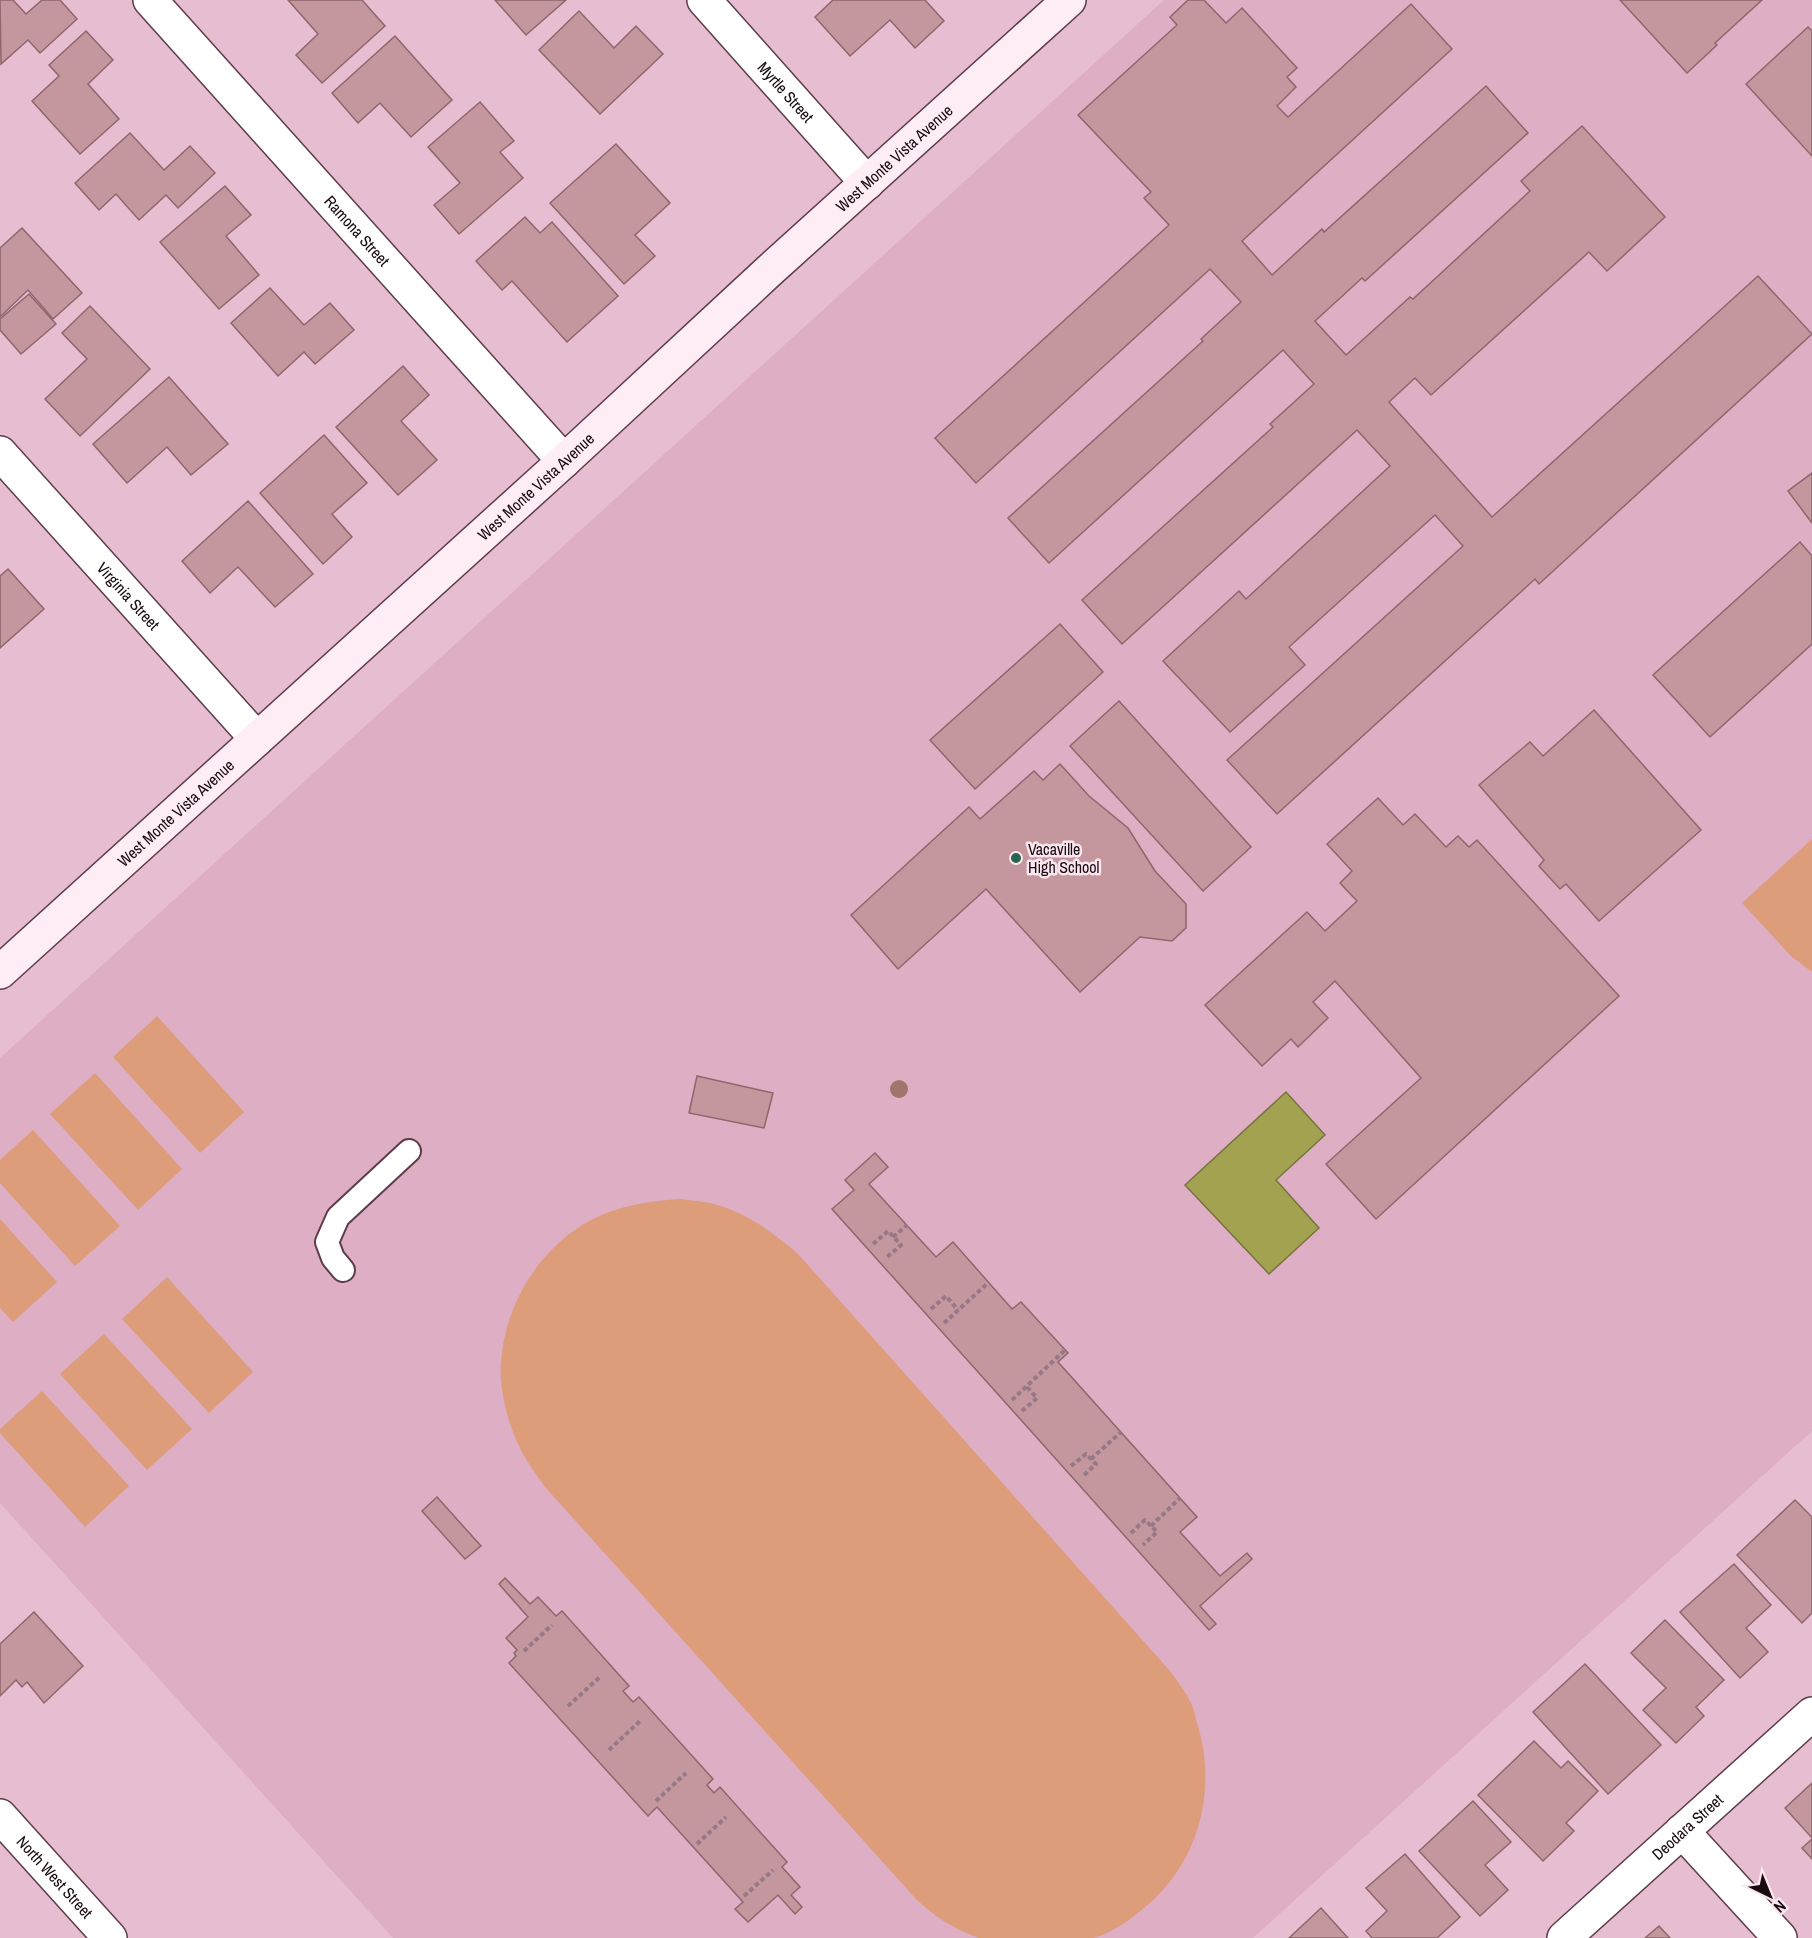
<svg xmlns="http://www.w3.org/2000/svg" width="1812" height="1938" font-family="'Archivo Narrow',sans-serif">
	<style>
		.built { fill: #ddaec4 }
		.green { fill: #dd9c7a }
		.water { fill: #a2a251; stroke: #79743e; stroke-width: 1.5 }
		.building { fill: #c3979d; stroke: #8e666c; stroke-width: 1.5 }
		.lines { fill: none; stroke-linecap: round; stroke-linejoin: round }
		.lane-casing { stroke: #5d3c4c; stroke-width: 26 }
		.street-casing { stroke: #5d3c4c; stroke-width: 36 }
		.secondary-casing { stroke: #5d3c4c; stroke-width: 36 }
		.path { stroke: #967886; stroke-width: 4; stroke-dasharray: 4.5 3; stroke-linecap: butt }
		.lane { stroke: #fff; stroke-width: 22 }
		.street { stroke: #fff; stroke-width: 33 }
		.secondary { stroke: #feedf5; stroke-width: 33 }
		.tree { fill: #a1746c }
		.poi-dot { fill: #276551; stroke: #fbe6ef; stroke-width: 2 }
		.labels { text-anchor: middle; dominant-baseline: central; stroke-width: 5; stroke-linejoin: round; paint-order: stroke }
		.street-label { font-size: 16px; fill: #180a11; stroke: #fbe6ef }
		.poi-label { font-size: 16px; fill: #180a11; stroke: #fbe6ef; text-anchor: start }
	</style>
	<rect width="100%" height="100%" fill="#e7bed1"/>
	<path class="built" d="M1164,0H1812V1431L1253,1938H393L0,1503V1058Z"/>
	<g class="green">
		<path d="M1812,839V972L1792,957L1742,903Z"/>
		<path d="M157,1016L244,1112L200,1153L113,1057Z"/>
		<path d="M95,1073L182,1169L138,1210L50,1114Z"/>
		<path d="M33,1130L120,1226L75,1266L0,1183V1160Z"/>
		<path d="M682,1199C692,1201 704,1201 714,1204C747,1213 774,1233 799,1255L1170,1671C1177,1681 1185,1691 1190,1701C1194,1708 1195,1716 1197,1723C1217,1786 1201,1857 1151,1902C1135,1916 1114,1933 1093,1938C1083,1938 1071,1938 1061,1938C1034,1938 1006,1938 979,1938C954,1929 935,1917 916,1899L545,1487C533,1470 520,1452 513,1432C506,1414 499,1384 501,1364C504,1305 540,1246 593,1219C621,1205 650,1201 682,1199Z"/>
		<path d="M0,1219L57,1282L13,1322L0,1308Z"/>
		<path d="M167,1277L253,1372L209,1413L122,1319Z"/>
		<path d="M104,1334L192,1429L147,1470L60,1374Z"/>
		<path d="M42,1391L129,1486L85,1527L0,1433V1429Z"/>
	</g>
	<path class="water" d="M1286,1092L1325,1135L1276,1180L1319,1228L1269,1274L1185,1185Z"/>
	<g class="building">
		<path d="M0,0H13L26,14L42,0H60L77,19L40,53L28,40L1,64Z"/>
		<path d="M288,0H362L385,26L322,83L296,55L318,34Z"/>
		<path d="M495,0H566L526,35Z"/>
		<path d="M833,0H925L944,21L915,48L890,20L850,56L815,17Z"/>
		<path d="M1188,0H1204L1226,23L1242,8L1297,68L1287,77L1296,87L1277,106L1288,117L1411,4L1452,49L1242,241L1272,275L1322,229L1324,232L1486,86L1528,133L1365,281L1362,278L1315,321L1346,355L1410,297L1413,299L1530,191L1521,181L1582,126L1665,217L1607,271L1589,252L1431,395L1415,378L1389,402L1492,517L1758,276L1812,334L1539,584L1535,579L1277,814L1227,760L1463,546L1435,515L1289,647L1305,665L1230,732L1163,661L1239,591L1246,599L1390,466L1357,430L1122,644L1082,600L1273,427L1270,424L1314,384L1283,350L1049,563L1008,518L1203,341L1201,339L1241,302L1210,269L976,483L935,438L1169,225L1144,198L1151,192L1078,115L1177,25L1170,17Z"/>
		<path d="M1620,0H1762L1715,43L1717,45L1687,73Z"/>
		<path d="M579,11L614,48L636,26L663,54L600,114L539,50Z"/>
		<path d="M1808,27L1812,31V156L1746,84Z"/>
		<path d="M86,31L113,60L88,84L119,119L80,154L32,101L59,76L49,65Z"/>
		<path d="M395,36L452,100L411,137L380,103L358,123L332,93Z"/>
		<path d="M480,102L514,141L500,152L523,178L459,234L434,205L460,183L428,147Z"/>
		<path d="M130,133L164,170L190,146L215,173L178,208L166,195L139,220L116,194L99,210L75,183Z"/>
		<path d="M616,144L670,203L635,235L655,256L624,284L550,203Z"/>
		<path d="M225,186L251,215L226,236L259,275L219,309L160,242Z"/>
		<path d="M525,217L540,233L552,222L618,296L567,342L512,281L502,290L476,261Z"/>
		<path d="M22,228L82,293L53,319L28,290L0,317V248Z"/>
		<path d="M270,288L304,325L330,303L354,330L315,364L304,352L278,376L231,323Z"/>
		<path d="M29,294L56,324L21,354L0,330V319Z"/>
		<path d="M90,306L150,369L80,436L45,399L87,359L62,333Z"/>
		<path d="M403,366L429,395L401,421L437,460L398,495L336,427Z"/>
		<path d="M169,377L228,444L191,475L167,447L127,483L93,444Z"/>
		<path d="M324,435L367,483L332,514L352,537L323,564L260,493Z"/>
		<path d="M1812,473V523L1788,491Z"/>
		<path d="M248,501L313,574L275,607L238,567L210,593L182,561Z"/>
		<path d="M1800,542L1812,556V644L1710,737L1653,675Z"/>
		<path d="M8,569L44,609L0,648V576Z"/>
		<path d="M1060,624L1103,672L975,789L930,740Z"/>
		<path d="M1119,701L1251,847L1203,891L1070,746Z"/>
		<path d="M1594,710L1701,830L1599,921L1566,884L1560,889L1539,866L1544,860L1479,785L1530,742L1543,756Z"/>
		<path d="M1060,764L1089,796L1128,828L1155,871L1186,904V928L1172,941L1140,937L1080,992L986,889L898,969L851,915L969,807L980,819L1034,771L1043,780Z"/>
		<path d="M1378,798L1403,825L1415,814L1446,847L1458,836L1469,847L1477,840L1619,996L1376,1219L1326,1164L1421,1078L1335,981L1313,1002L1328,1018L1298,1047L1291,1039L1262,1066L1205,1005L1307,912L1325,931L1357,901L1340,883L1352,871L1327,844Z"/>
		<path d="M697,1076L773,1093L764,1128L689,1113Z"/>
		<path d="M875,1153L888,1167L869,1184L936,1257L953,1242L1012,1309L1021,1302L1068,1353L1058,1362L1197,1517L1180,1532L1220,1576L1247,1553L1252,1559L1200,1606L1216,1624L1209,1630L832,1209L854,1190L845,1180Z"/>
		<path d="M437,1497L481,1546L465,1559L422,1511Z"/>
		<path d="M1795,1500L1812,1517V1613L1802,1623L1737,1555Z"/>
		<path d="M1734,1564L1771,1605L1746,1628L1768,1652L1740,1678L1680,1612Z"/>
		<path d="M505,1578L530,1604L538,1597L556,1616L562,1611L629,1686L623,1691L633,1702L639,1697L713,1779L707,1785L714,1793L720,1787L787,1862L782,1867L800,1887L791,1895L802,1907L795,1914L778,1895L748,1922L735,1909L743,1902L657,1807L648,1816L509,1663L516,1656L514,1653L517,1650L506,1638L528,1617L499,1584Z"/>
		<path d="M34,1612L83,1666L44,1703L27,1682L22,1687L16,1680L0,1696V1644Z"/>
		<path d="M1665,1620L1724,1680L1696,1707L1704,1716L1676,1743L1643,1710L1666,1688L1631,1653Z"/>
		<path d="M1585,1664L1661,1745L1608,1794L1533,1712Z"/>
		<path d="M1534,1741L1561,1768L1568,1761L1598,1791L1566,1823L1574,1831L1543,1861L1478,1795Z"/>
		<path d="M1812,1783V1838L1785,1808Z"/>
		<path d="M1473,1801L1511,1842L1485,1865L1508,1890L1480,1916L1419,1851Z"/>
		<path d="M1812,1839V1859L1802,1848Z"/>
		<path d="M1405,1854L1460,1917L1437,1938H1372L1366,1931L1387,1911L1366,1888Z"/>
		<path d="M1321,1908L1348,1938H1289Z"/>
		<path d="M1659,1926L1670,1938H1645Z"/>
	</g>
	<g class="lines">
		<defs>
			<path id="lane" d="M343,1270L333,1258L327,1242L338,1217L409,1151"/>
			<g id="street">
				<path id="s1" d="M150,0L564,461"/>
				<path id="s2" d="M704,0L867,183"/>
				<path id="s3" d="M0,453L257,739"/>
				<path id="s4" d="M0,1816L110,1938"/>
				<path d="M1682,1831L1780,1938"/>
				<path id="s5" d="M1564,1938L1812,1714"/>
			</g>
			<g id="secondary">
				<path id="s6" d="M0,972L564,461L769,271L1069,0"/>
			</g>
		</defs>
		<use href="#lane" class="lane-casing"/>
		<use href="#street" class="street-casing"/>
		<use href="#secondary" class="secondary-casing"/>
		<g class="path">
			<path d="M893,1237L907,1225"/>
			<path d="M873,1244L888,1231L901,1245L886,1258"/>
			<path d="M931,1309L946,1296L958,1310"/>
			<path d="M944,1323L989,1282"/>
			<path d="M1012,1400L1065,1350"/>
			<path d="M1022,1411L1037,1398L1026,1386"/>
			<path d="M1091,1459L1121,1432"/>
			<path d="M1071,1466L1086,1454L1096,1464L1082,1477"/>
			<path d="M1151,1526L1180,1498"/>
			<path d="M1131,1533L1145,1520L1157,1532L1143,1545"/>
			<path d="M524,1651L552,1625"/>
			<path d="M568,1706L600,1677"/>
			<path d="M609,1750L640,1721"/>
			<path d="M656,1801L686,1773"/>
			<path d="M697,1844L726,1817"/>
			<path d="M744,1896L773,1870"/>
		</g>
		<use href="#lane" class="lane"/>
		<use href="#street" class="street"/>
		<use href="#secondary" class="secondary"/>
	</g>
	<circle class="tree" cx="899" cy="1089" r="9"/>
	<circle class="poi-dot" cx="1016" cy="858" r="6"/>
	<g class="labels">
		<g class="street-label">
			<text stroke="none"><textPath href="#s2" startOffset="123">Myrtle Street</textPath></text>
			<text stroke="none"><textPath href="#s6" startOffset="1209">West Monte Vista Avenue</textPath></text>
			<text stroke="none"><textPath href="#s1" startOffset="310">Ramona Street</textPath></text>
			<text stroke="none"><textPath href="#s6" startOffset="723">West Monte Vista Avenue</textPath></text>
			<text stroke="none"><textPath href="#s3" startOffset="192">Virginia Street</textPath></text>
			<text stroke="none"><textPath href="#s6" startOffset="237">West Monte Vista Avenue</textPath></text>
			<text stroke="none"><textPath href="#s5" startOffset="166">Deodara Street</textPath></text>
			<text stroke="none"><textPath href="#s4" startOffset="82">North West Street</textPath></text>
		</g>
		<g class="poi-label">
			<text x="1028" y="849">Vacaville<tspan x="1028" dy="18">High School</tspan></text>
		</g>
	</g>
	<g transform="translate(1770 1896) rotate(137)" stroke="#fbe6ef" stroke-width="4.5" paint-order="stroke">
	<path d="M0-4.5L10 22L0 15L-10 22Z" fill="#180a11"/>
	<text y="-9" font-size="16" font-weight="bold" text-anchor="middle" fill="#180a11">N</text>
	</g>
</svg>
